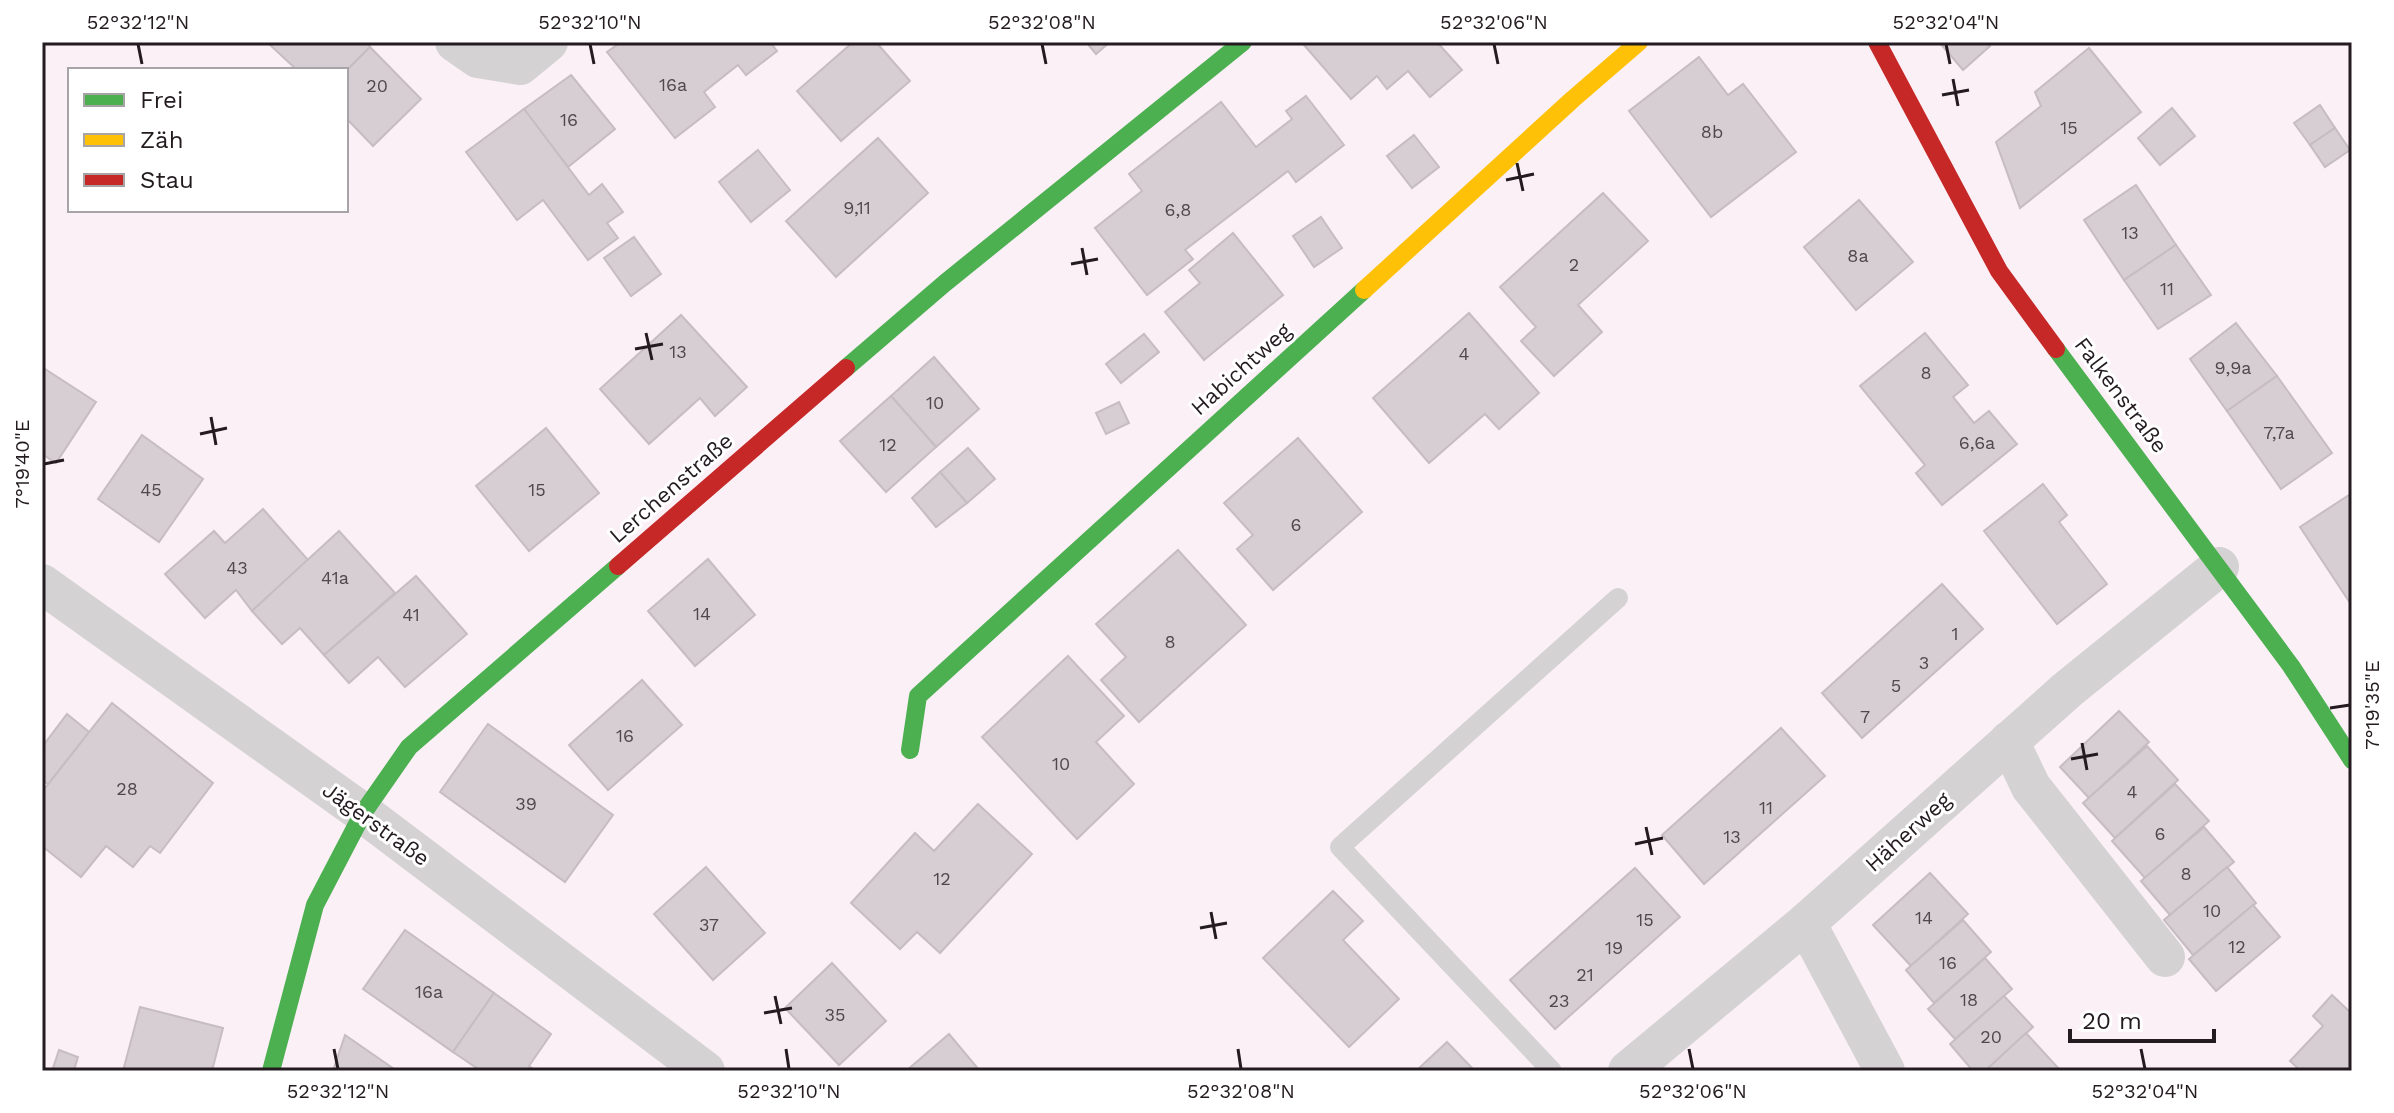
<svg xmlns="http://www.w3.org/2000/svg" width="2394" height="1113" font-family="'Work Sans',sans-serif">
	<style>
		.building { fill: #d7ced3; stroke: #c6bdc2; stroke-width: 2 }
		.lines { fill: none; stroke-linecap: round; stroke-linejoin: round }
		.lane { stroke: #d5d2d3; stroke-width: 20 }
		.street { stroke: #d5d2d3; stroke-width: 40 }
		.fast { stroke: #4caf50; stroke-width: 18 }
		.slow { stroke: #ffc107; stroke-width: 18 }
		.jam { stroke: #c62828; stroke-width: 18 }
		.ticks { fill: none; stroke: #231b20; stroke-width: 3 }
		.labels { text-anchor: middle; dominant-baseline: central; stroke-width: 6; stroke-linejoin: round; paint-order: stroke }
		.number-label { font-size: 18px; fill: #50484d }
		.street-label { font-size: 22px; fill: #231b20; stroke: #fff }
		.neatline { fill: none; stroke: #231b20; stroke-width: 3 }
		.ticks-label { font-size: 20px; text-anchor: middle; fill: #231b20 }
	</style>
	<rect width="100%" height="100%" fill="#fbf0f6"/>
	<g class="building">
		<path d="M271,42H366L370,47L346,71L297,70L269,44Z"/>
		<path d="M621,42H770L777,51L746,75L738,65L704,92L715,107L675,138L607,52Z"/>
		<path d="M853,42H876L910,81L841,141L797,91Z"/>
		<path d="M1086,42H1110L1096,54Z"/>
		<path d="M1307,42H1437L1462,70L1430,97L1408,71L1387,89L1377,76L1351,99L1304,45Z"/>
		<path d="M1939,42H1987L1990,46L1963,70Z"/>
		<path d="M370,47L421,99L373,146L346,118V71Z"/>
		<path d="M2089,48L2141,112L2020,208L1996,142L2041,106L2035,92Z"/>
		<path d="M1699,57L1728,95L1743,84L1796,152L1711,217L1629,111Z"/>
		<path d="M571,75L615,129L568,167L524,109Z"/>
		<path d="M1306,96L1344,145L1296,182L1288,171L1185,250L1193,259L1147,295L1095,228L1142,191L1129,174L1221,102L1256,147L1292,119L1286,111Z"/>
		<path d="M2320,105L2335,128L2310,145L2294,123Z"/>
		<path d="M2172,108L2195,136L2160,165L2138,138Z"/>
		<path d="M524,109L589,195L602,184L623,212L607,223L618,238L588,260L543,200L517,220L466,152Z"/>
		<path d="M2335,128L2350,150L2325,167L2310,145Z"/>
		<path d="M1414,135L1439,167L1412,188L1387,156Z"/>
		<path d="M878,138L928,193L836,277L786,221Z"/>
		<path d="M758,150L790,190L751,222L719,182Z"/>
		<path d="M2136,185L2176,245L2124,280L2084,220Z"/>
		<path d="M1603,193L1648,241L1578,305L1602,332L1554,376L1521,341L1536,327L1500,287Z"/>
		<path d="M1859,200L1913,262L1856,310L1804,247Z"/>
		<path d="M1321,217L1342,248L1314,267L1293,236Z"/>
		<path d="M1233,233L1283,295L1204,360L1165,312L1200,283L1189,270Z"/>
		<path d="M634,237L661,274L631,296L604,258Z"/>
		<path d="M2176,245L2211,295L2158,329L2124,280Z"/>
		<path d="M1469,313L1539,393L1499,429L1485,414L1429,463L1373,398Z"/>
		<path d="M681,315L747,387L715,416L700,398L649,444L600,389Z"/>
		<path d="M2236,323L2277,376L2227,411L2190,359Z"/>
		<path d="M1925,333L1968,385L1953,397L1974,423L1989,411L2017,444L1942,505L1916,473L1925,465L1860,386Z"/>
		<path d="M1144,334L1159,352L1121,383L1106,364Z"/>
		<path d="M934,357L979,409L936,447L891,396Z"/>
		<path d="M42,367L96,402L56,463L42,454Z"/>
		<path d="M2277,376L2332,453L2281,489L2227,411Z"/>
		<path d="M891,396L936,447L886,492L840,441Z"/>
		<path d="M1119,402L1129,423L1106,434L1096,413Z"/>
		<path d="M546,428L599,493L529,551L476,486Z"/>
		<path d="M142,435L203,479L159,542L98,499Z"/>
		<path d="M1298,438L1362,512L1273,590L1237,549L1253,535L1224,503Z"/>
		<path d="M968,448L995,479L967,503L940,472Z"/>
		<path d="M940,472L967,503L936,527L912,498Z"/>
		<path d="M2043,484L2067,515L2059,522L2107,584L2057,624L1984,531Z"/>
		<path d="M2352,493V606L2300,527Z"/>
		<path d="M263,509L308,560L252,611L236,590L205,618L165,574L214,531L225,543Z"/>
		<path d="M339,531L395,593L324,655L300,628L282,644L252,611Z"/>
		<path d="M1178,550L1246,625L1139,722L1101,680L1126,657L1096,624Z"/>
		<path d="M708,559L755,615L695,666L648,611Z"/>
		<path d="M416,576L467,634L405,687L378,657L349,683L324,655Z"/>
		<path d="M1942,584L1983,629L1862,738L1822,693Z"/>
		<path d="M1068,656L1124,716L1096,742L1134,784L1077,839L982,737Z"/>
		<path d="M642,680L682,725L608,790L569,745Z"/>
		<path d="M112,703L213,783L160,853L150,846L133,867L106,846L81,877L42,846V792Z"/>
		<path d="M2119,711L2149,742L2089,798L2060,767Z"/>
		<path d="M67,714L89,732L48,784L42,780V747Z"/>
		<path d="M488,724L613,815L565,882L440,792Z"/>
		<path d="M1781,728L1825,776L1704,884L1662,835Z"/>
		<path d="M2147,746L2178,780L2115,838L2083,803Z"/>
		<path d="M2175,784L2209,821L2145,878L2112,841Z"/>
		<path d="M978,804L1032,854L940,953L917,932L900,949L851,903L915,833L934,851Z"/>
		<path d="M2204,827L2234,862L2170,915L2141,881Z"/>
		<path d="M706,867L765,933L713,980L654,914Z"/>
		<path d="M2227,867L2256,903L2193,955L2164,920Z"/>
		<path d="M1635,868L1680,917L1555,1029L1510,980Z"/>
		<path d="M1930,873L1968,914L1911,966L1873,925Z"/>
		<path d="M1333,891L1363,921L1343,940L1399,999L1349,1047L1263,958Z"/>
		<path d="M2253,905L2280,937L2216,991L2189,959Z"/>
		<path d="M1963,920L1991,952L1934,1003L1906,970Z"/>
		<path d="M405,930L494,993L453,1052L363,989Z"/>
		<path d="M1985,958L2012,989L1955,1039L1928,1009Z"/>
		<path d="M832,963L886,1021L839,1065L785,1008Z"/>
		<path d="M494,993L551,1034L529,1066L536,1071H481L453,1052Z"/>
		<path d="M2332,995L2352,1014V1071H2301L2290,1061L2323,1026L2313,1016Z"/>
		<path d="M2004,996L2033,1027L1985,1071H1973L1950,1044Z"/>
		<path d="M140,1007L223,1028L212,1071H123Z"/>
		<path d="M2026,1033L2060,1070L1985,1071Z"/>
		<path d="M949,1034L980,1071H906Z"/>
		<path d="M345,1035L397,1071H333Z"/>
		<path d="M1447,1042L1475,1071H1416Z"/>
		<path d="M59,1050L78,1057L74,1070L77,1071H52Z"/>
	</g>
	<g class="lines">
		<path class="lane" d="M1552,1071L1340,847L1618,598"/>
		<g class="street">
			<path d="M455,42L478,58L520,65L548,42"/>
			<path d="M42,584L363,813L705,1071"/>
			<path d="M2009,741L2031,787L2165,957"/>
			<path d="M1806,923L1885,1071"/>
			<path d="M1628,1071L1806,923L2067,690L2219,567"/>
		</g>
		<g class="fast">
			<path d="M2056,349L2291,666L2352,760"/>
			<path d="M846,368L945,283L1243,42"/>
			<path d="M910,750L918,696L1364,290"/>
			<path d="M271,1071L315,905L363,813L409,747L618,566"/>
		</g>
		<path class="slow" d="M1364,290L1573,99L1639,42"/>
		<g class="jam">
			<path d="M1877,42L1999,271L2056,349"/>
			<path d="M618,566L846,368"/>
		</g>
	</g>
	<path class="ticks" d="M138,44L142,64M590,44L594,64M1042,44L1046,64M1494,44L1498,64M1946,44L1950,64M1953,79L1958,106M1942,95L1969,90M1517,163L1523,191M1506,180L1534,174M1082,248L1087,275M1071,264L1098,259M646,333L652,360M635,349L663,344M211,417L216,445M200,434L227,428M44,464L64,460M2330,708L2350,705M2082,743L2087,770M2071,759L2098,754M1646,827L1652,855M1635,844L1663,838M1211,912L1216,939M1200,928L1227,923M775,996L781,1024M764,1013L792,1008M334,1049L338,1069M786,1049L789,1069M1238,1049L1241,1069M1689,1049L1693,1069M2141,1049L2145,1069"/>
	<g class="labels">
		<g class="number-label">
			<text x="673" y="84">16a</text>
			<text x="377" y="85">20</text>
			<text x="569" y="119">16</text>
			<text x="2069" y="127">15</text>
			<text x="1712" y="131">8b</text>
			<text x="857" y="207">9,11</text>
			<text x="1178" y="209">6,8</text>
			<text x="2130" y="232">13</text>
			<text x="1858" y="255">8a</text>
			<text x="1574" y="264">2</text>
			<text x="2167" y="288">11</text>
			<text x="678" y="351">13</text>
			<text x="1464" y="353">4</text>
			<text x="2233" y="367">9,9a</text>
			<text x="1926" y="372">8</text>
			<text x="935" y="402">10</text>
			<text x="2279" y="432">7,7a</text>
			<text x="1977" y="442">6,6a</text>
			<text x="888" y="444">12</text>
			<text x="151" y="489">45</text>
			<text x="537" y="489">15</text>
			<text x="1296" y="524">6</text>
			<text x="237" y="567">43</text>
			<text x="335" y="577">41a</text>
			<text x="702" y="613">14</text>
			<text x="411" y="614">41</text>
			<text x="1955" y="633">1</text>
			<text x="1170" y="641">8</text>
			<text x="1924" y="662">3</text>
			<text x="1896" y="685">5</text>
			<text x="1865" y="716">7</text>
			<text x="625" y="735">16</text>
			<text x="1061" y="763">10</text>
			<text x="127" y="788">28</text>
			<text x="2132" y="791">4</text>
			<text x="526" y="803">39</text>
			<text x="1766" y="807">11</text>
			<text x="2160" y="833">6</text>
			<text x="1732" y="836">13</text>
			<text x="2186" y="873">8</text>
			<text x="942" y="878">12</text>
			<text x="2212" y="910">10</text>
			<text x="1924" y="917">14</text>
			<text x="1645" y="919">15</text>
			<text x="709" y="924">37</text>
			<text x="2237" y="946">12</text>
			<text x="1614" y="947">19</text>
			<text x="1948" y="962">16</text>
			<text x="1585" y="974">21</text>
			<text x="429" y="991">16a</text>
			<text x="1969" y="999">18</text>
			<text x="1559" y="1000">23</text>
			<text x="835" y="1014">35</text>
			<text x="1991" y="1036">20</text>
		</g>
		<g class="street-label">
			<text transform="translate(1241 369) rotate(-42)">Habichtweg</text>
			<text transform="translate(2121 395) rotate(53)">Falkenstraße</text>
			<text transform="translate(671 488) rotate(-41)">Lerchenstraße</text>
			<text transform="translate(376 824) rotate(36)">Jägerstraße</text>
			<text transform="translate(1908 832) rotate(-42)">Häherweg</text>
		</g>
	</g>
	<rect width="2394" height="1113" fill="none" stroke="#ffffff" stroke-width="88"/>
	<rect x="68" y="68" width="280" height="144" fill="#ffffff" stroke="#a7a4a6" stroke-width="2"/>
	<rect x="84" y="94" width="40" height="12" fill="#4caf50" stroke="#a7a4a6" stroke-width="2"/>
	<text x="140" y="108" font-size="24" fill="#231b20">Frei</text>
	<rect x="84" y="134" width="40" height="12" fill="#ffc107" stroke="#a7a4a6" stroke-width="2"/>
	<text x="140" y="148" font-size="24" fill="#231b20">Zäh</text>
	<rect x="84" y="174" width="40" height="12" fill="#c62828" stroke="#a7a4a6" stroke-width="2"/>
	<text x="140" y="188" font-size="24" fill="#231b20">Stau</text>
	<path d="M2070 1029v12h144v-12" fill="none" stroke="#231b20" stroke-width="4"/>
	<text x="2082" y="1029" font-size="24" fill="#231b20" stroke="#ffffff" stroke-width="6" paint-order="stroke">20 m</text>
	<rect x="44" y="44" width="2306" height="1025" class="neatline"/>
	<g class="ticks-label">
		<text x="138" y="29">52°32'12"N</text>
		<text x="590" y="29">52°32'10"N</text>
		<text x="1042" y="29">52°32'08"N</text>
		<text x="1494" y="29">52°32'06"N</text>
		<text x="1946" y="29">52°32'04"N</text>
		<text transform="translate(22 464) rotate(-90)" y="7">7°19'40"E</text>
		<text transform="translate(2372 705) rotate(-90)" y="7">7°19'35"E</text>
		<text x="338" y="1098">52°32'12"N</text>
		<text x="789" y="1098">52°32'10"N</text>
		<text x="1241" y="1098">52°32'08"N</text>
		<text x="1693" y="1098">52°32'06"N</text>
		<text x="2145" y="1098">52°32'04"N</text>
	</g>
</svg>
